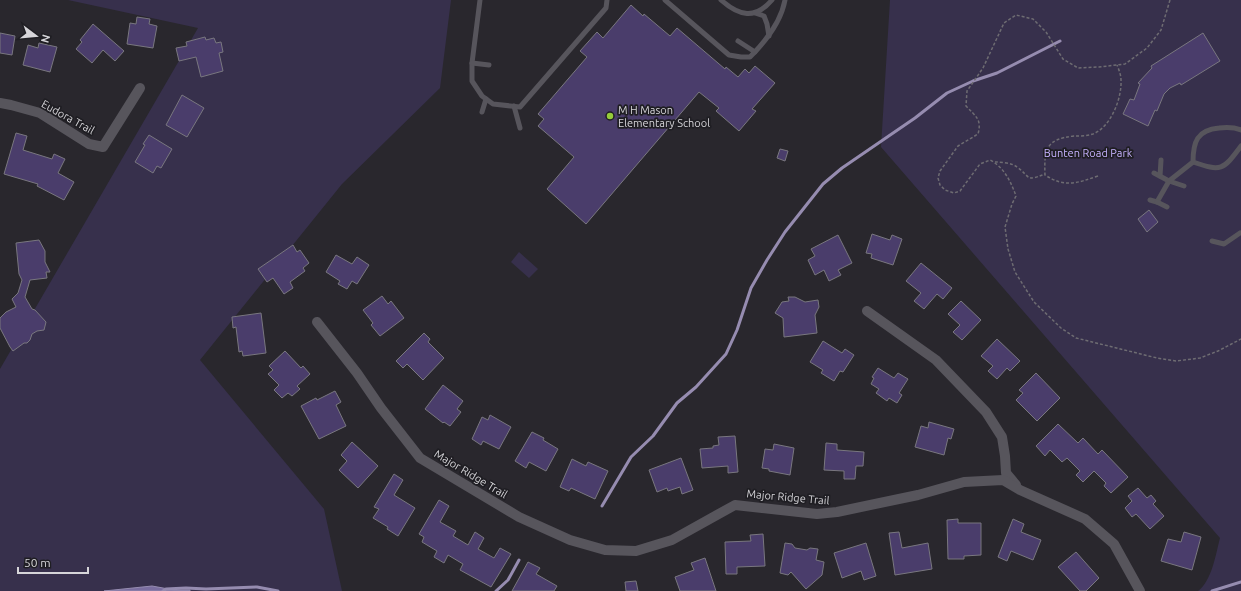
<svg xmlns="http://www.w3.org/2000/svg" width="1241" height="591" font-family="Ubuntu,sans-serif">
	<style>
		.green { fill: #37304c }
		.water { fill: #7a6d9f; stroke: #968cb0 }
		.lines { fill: none; stroke-linecap: round; stroke-linejoin: round }
		.stream { stroke: #968cb0; stroke-width: 3 }
		.building { fill: #4a3d6b; stroke: #79777f }
		.path { stroke: #6e6c72; stroke-width: 1.5; stroke-dasharray: 3 2; stroke-linecap: butt }
		.service { stroke: #57555c; stroke-width: 5 }
		.minor { stroke: #57555c; stroke-width: 10 }
		.poi-dot { fill: #95cc3a; stroke: #1f1e23; stroke-width: 1.5 }
		.labels { text-anchor: middle; dominant-baseline: central; stroke-width: 3.5; stroke-linejoin: round; paint-order: stroke }
		.poi-label { font-size: 11px; fill: #d6d5d9; stroke: #1f1e23; text-anchor: start }
		.street-label { font-size: 11px; fill: #d6d5d9; stroke: #1f1e23 }
		.park-label { font-size: 11px; fill: #c6b2fe; stroke: #1f1e23 }
	</style>
	<rect width="100%" height="100%" fill="#29272d"/>
	<g class="green">
		<path d="M68,0H451L440,88L342,184L200,360L324,509L342,591H0V369L198,28Z"/>
		<path d="M890,0H1241V591H1198C1212,581 1216,553 1220,538L881,147Z"/>
		<path d="M519,252L538,269L529,278L511,262Z"/>
	</g>
	<path class="water" d="M152,586L174,590H190V591H104Z"/>
	<g class="lines">
		<g class="stream">
			<path d="M602,506L631,457L653,436L677,403L696,387L726,354L737,330L751,288L767,260L785,232L823,184L842,168L915,118L947,93L973,81L997,73L1060,41"/>
			<path d="M163,591L166,589L186,588L206,589L257,587L278,591"/>
			<path d="M496,591L508,580L519,560"/>
			<path d="M1212,591L1241,582"/>
		</g>
	</g>
	<g class="building">
		<path d="M631,5L643,16L644,14L670,36L677,28L725,69L726,67L738,77L745,69L749,73L755,66L775,83L752,109L756,111L739,131L716,111L719,108L699,92L586,224L547,189L574,157L538,126L544,119L538,114L587,57L580,51L597,32L603,38Z"/>
		<path d="M137,17L150,19L149,24L157,26L153,48L127,44L130,23L136,24Z"/>
		<path d="M93,24L124,51L115,61L103,50L92,63L76,49L82,42L80,40Z"/>
		<path d="M0,33L15,36L12,55L0,53Z"/>
		<path d="M1203,33L1220,61L1181,85L1180,83L1170,88L1164,94L1157,111L1155,110L1148,126L1123,114L1130,99L1134,100L1140,84L1138,83L1152,68L1151,66Z"/>
		<path d="M205,37L206,40L214,38L216,43L221,42L223,52L219,53L223,71L201,77L196,57L179,61L176,48L187,46L186,42Z"/>
		<path d="M39,43L57,47L50,72L23,65L28,45L38,48Z"/>
		<path d="M182,95L204,108L187,137L166,125Z"/>
		<path d="M16,133L27,136L23,150L52,159L54,154L65,159L58,173L74,182L64,200L37,186L38,184L4,174Z"/>
		<path d="M149,135L172,149L161,168L157,166L153,173L135,162L145,145L143,144Z"/>
		<path d="M780,149L788,151L785,161L777,158Z"/>
		<path d="M1149,210L1158,222L1147,232L1138,219Z"/>
		<path d="M872,234L890,240L892,235L902,239L893,265L871,258L872,254L866,253Z"/>
		<path d="M838,235L852,263L838,270L841,275L829,281L824,270L815,275L808,260L815,256L811,249Z"/>
		<path d="M39,240L45,251V262L50,272H46L47,278L30,280L25,297L32,309L35,310L46,322L44,330L37,331L32,334L30,340L27,343H24L13,351L10,347L0,328V318L6,312L16,307L12,299L18,293L22,280L19,274L16,243Z"/>
		<path d="M293,245L297,252L300,250L309,263L303,268L305,271L290,282L293,288L284,294L273,278L267,282L258,269Z"/>
		<path d="M336,255L352,264L357,257L369,265L357,284L352,281L347,289L338,284L340,281L326,272Z"/>
		<path d="M921,263L952,288L943,299L937,294L924,309L914,301L921,293L906,281Z"/>
		<path d="M382,296L388,304L391,301L404,318L380,336L371,325L373,323L363,310Z"/>
		<path d="M788,297H795L805,302L818,300L819,307L815,315L817,333L784,337L783,318L775,313L782,302L789,301Z"/>
		<path d="M961,301L981,320L962,340L953,332L960,325L948,314Z"/>
		<path d="M261,313L266,353L243,356L242,351L239,352L236,327L233,328L232,317Z"/>
		<path d="M424,333L430,339L428,342L444,358L423,380L407,364L403,368L396,361Z"/>
		<path d="M997,339L1020,361L1010,371L1007,368L997,379L988,371L993,366L981,356Z"/>
		<path d="M823,341L842,353L845,349L854,355L843,372L840,371L834,381L821,373L823,370L810,362Z"/>
		<path d="M285,351L301,368L303,366L310,374L297,386L300,389L292,396L288,393L282,398L274,390L279,385L268,374L273,370L269,366Z"/>
		<path d="M878,368L894,378L898,373L908,379L899,393L902,395L897,403L889,398L887,401L876,393L879,389L871,384L874,378L872,377Z"/>
		<path d="M1036,373L1060,398L1037,421L1016,400L1023,393L1019,390Z"/>
		<path d="M443,385L463,401L457,409L461,412L450,426L444,422L443,423L425,409Z"/>
		<path d="M335,391L341,402L336,405L346,426L319,439L301,406L316,398L317,400Z"/>
		<path d="M490,415L511,427L499,449L483,441L481,445L472,439L482,417L488,420Z"/>
		<path d="M929,422L954,429L951,439L948,438L944,455L915,447L921,426L928,428Z"/>
		<path d="M1058,424L1078,443L1083,438L1098,454L1102,450L1128,477L1111,493L1104,486L1106,483L1094,471L1083,482L1076,475L1080,471L1067,458L1062,462L1050,450L1045,456L1036,446Z"/>
		<path d="M532,432L544,438L543,440L558,449L546,471L529,462L526,468L515,461Z"/>
		<path d="M735,436L738,472L728,473V466L702,468L700,449L713,448V446L719,445L718,437Z"/>
		<path d="M352,442L378,466L358,488L339,470L347,461L341,455Z"/>
		<path d="M826,443L837,444V450L864,452L863,466H856L855,479H844V471L824,470Z"/>
		<path d="M774,444L794,448L790,475L769,471V469L762,468L765,449L773,450Z"/>
		<path d="M681,458L693,490L682,494L680,487L668,491L667,488L657,492L649,470Z"/>
		<path d="M572,459L586,466L588,462L608,471L595,499L571,488L569,491L560,487Z"/>
		<path d="M394,474L403,480L394,495L415,508L398,536L387,529L388,527L373,518L379,509L374,507Z"/>
		<path d="M1138,488L1147,498L1151,495L1156,501L1153,504L1164,516L1150,529L1136,514L1132,517L1125,508L1132,501L1128,496Z"/>
		<path d="M439,500L449,506L440,522L456,531L453,536L468,545L475,532L484,538L478,549L494,558L500,548L511,554L491,587L460,570L463,564L448,555L444,563L434,557L437,551L422,542L424,537L419,534Z"/>
		<path d="M958,519V523H981V555L964,556V559H948L947,520Z"/>
		<path d="M1013,519L1024,524L1021,532L1041,540L1033,560L1011,551L1007,561L998,557Z"/>
		<path d="M899,532L902,548L928,543L932,569L895,575L889,533Z"/>
		<path d="M1184,532L1201,537L1192,570L1161,561L1168,539L1181,542Z"/>
		<path d="M763,534L765,566L737,567V574H726L725,542L751,541L750,535Z"/>
		<path d="M785,543L792,544L795,548L807,550L810,548L818,549L816,560L824,562L822,575L806,589L791,572L788,575L780,573Z"/>
		<path d="M866,543L876,576L864,580L861,571L842,578L834,553Z"/>
		<path d="M1076,552L1099,578L1086,591H1080L1058,567Z"/>
		<path d="M705,558L716,591H680L675,577L694,570L691,563Z"/>
		<path d="M528,562L540,568L536,574L557,586L554,591H512Z"/>
		<path d="M636,581L638,591H626L625,582Z"/>
	</g>
	<g class="lines">
		<g class="path">
			<path d="M1170,0L1161,30L1147,48L1125,64L1099,67L1078,68L1063,59L1046,32L1033,19L1016,15L1004,23L983,68L967,91L966,106C976,117 982,119 978,134L958,146L940,171L938,178L940,185L945,190L954,193L960,191L980,164L990,160C1004,167 1011,182 1016,196L1012,204L1005,227L1008,249L1015,272L1034,302L1061,328L1076,338L1157,358L1176,361L1200,358L1218,351L1241,339"/>
			<path d="M995,162C1002,162 1012,163 1017,167C1031,177 1025,182 1045,174"/>
			<path d="M1098,176C1077,183 1065,188 1045,175C1044,149 1046,139 1074,136C1080,136 1087,136 1093,134C1111,127 1122,98 1121,80C1121,75 1119,70 1117,65"/>
		</g>
		<g class="service">
			<path d="M480,0L472,63V81L482,96L493,104L520,107L606,8L607,0"/>
			<path d="M665,0L729,55L741,57H750C766,41 781,22 785,0"/>
			<path d="M721,0C739,16 755,20 772,0"/>
			<path d="M755,13L764,16L767,24L769,36"/>
			<path d="M738,41L755,52"/>
			<path d="M472,63L489,65"/>
			<path d="M514,106L520,128"/>
			<path d="M482,112L486,99"/>
			<path d="M1193,162C1222,172 1223,170 1241,146"/>
			<path d="M1154,173L1169,181L1184,186"/>
			<path d="M1160,176L1161,160"/>
			<path d="M1150,200L1157,202L1169,181L1193,162C1193,142 1197,130 1219,128C1227,127 1234,127 1241,130"/>
			<path d="M1157,202L1167,207"/>
			<path d="M1212,241L1224,244L1240,233"/>
		</g>
		<g class="minor">
			<path d="M0,103L11,105L40,113L89,144L103,147L140,88"/>
			<path d="M867,311L936,360L986,412L1002,437L1005,456L1006,473L1016,485"/>
			<path d="M317,322L357,373L381,408L420,458L519,517L570,540L605,550L636,551L672,540L735,505L817,514L837,512L918,495L964,482L1003,480L1020,490L1085,519L1114,544L1140,591"/>
		</g>
	</g>
	<circle class="poi-dot" cx="610" cy="116" r="4"/>
	<g class="labels">
		<g class="poi-label">
			<text x="618" y="110">M H Mason<tspan x="618" dy="13">Elementary School</tspan></text>
		</g>
		<g class="street-label">
			<text transform="translate(68 117) rotate(29)">Eudora Trail</text>
			<text transform="translate(471 474) rotate(31)">Major Ridge Trail</text>
			<text transform="translate(788 497) rotate(5)">Major Ridge Trail</text>
		</g>
		<g class="park-label">
			<text x="1088" y="153">Bunten Road Park</text>
		</g>
	</g>
	<g transform="translate(36 36) rotate(106)" stroke="#1f1e23" stroke-width="3" paint-order="stroke">
	<path d="M0-3L7 15L0 10L-7 15Z" fill="#d6d5d9"/>
	<text y="-6" font-size="11" font-weight="bold" text-anchor="middle" fill="#d6d5d9">N</text>
	</g>
	<path d="M18 567v6h70v-6" fill="none" stroke="#d6d5d9" stroke-width="2"/>
	<text x="24" y="567" font-size="12" fill="#d6d5d9" stroke="#1f1e23" stroke-width="3" paint-order="stroke">50 m</text>
</svg>
